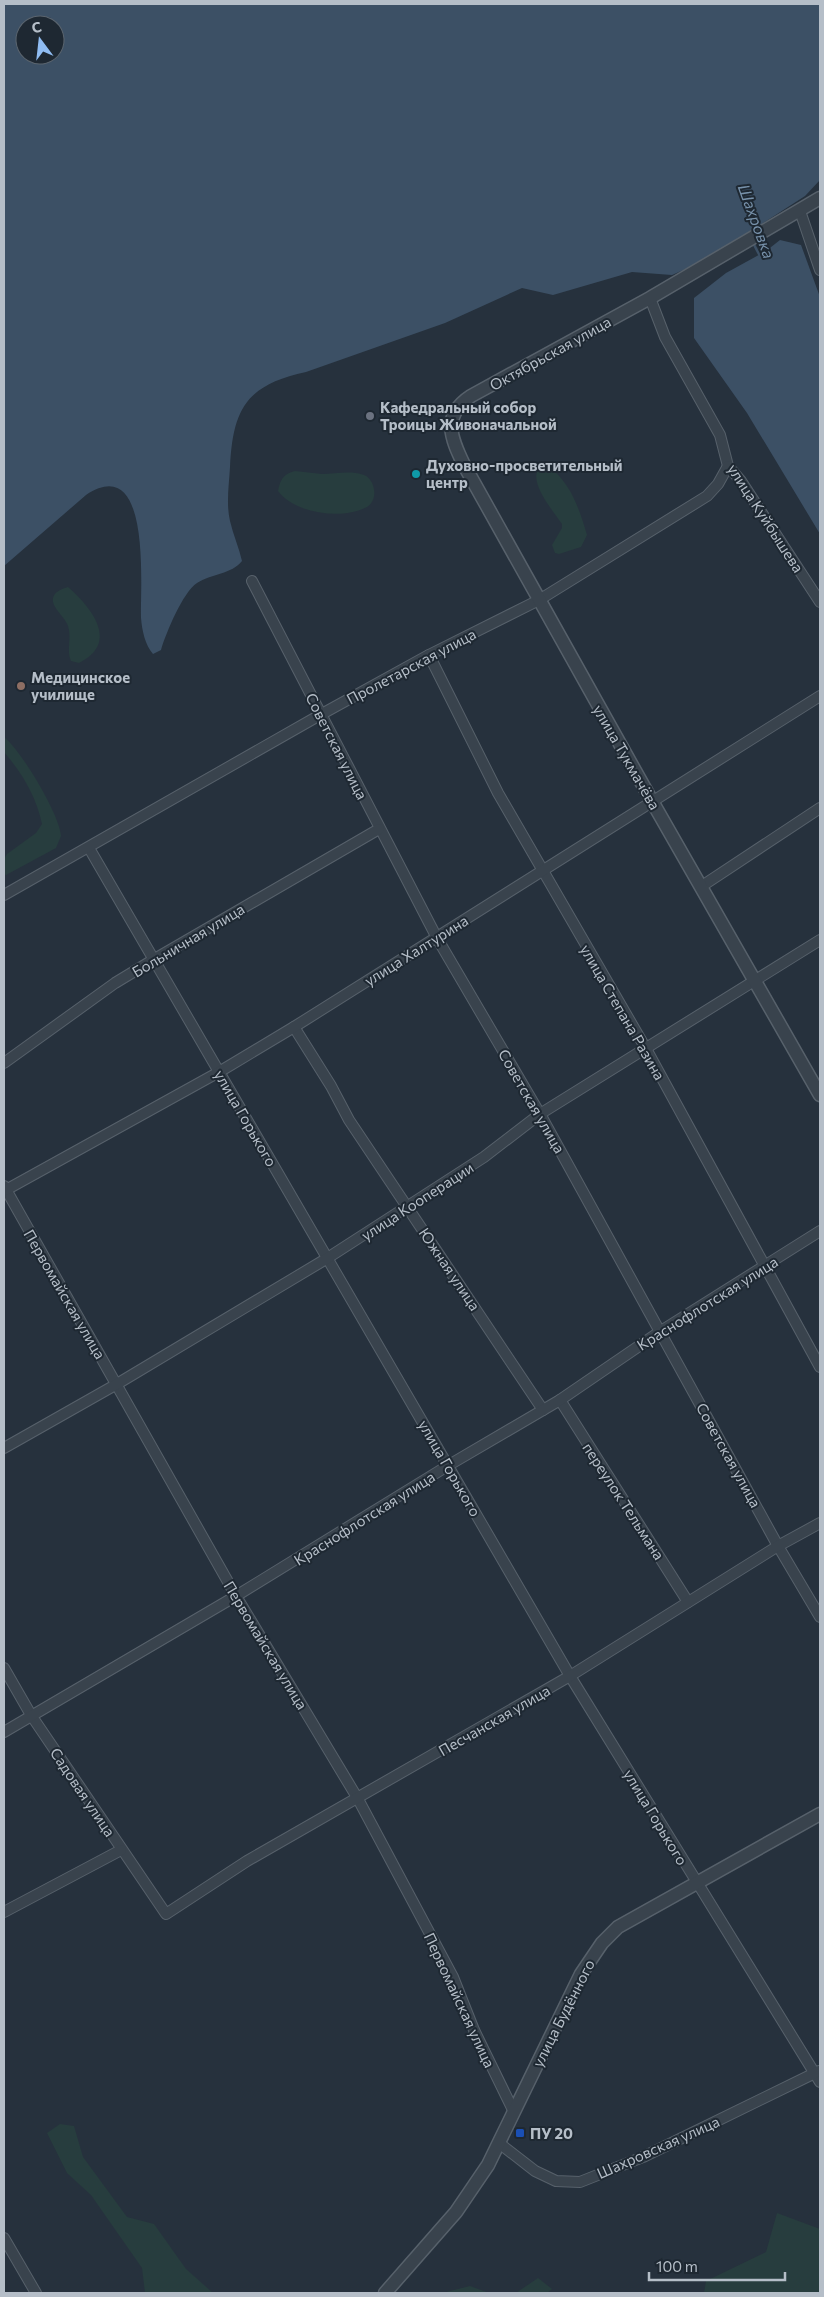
<svg xmlns="http://www.w3.org/2000/svg" width="824" height="2297" font-family="Commissioner,sans-serif">
	<style>
		.green { fill: #273d3e }
		.water { fill: #3c5065; fill-rule: evenodd }
		.lines { fill: none; stroke-linecap: round; stroke-linejoin: round }
		.stream { stroke: #3c5065; stroke-width: 2.5 }
		.minor-casing { stroke: #57616b; stroke-width: 12 }
		.tertiary-casing { stroke: #57616b; stroke-width: 15 }
		.minor { stroke: #39434d; stroke-width: 10 }
		.tertiary { stroke: #39434d; stroke-width: 12 }
		.worship-dot { fill: #6b7280; stroke: #1e2832; stroke-width: 2 }
		.culture-dot { fill: #0f9aa8; stroke: #1e2832; stroke-width: 2 }
		.education-dot { fill: #8d6e63; stroke: #1e2832; stroke-width: 2 }
		.transit-dot { fill: #1a4fb4; stroke: #1e2832; stroke-width: 2 }
		.labels { text-anchor: middle; dominant-baseline: central; stroke-width: 4; stroke-linejoin: round; paint-order: stroke }
		.street-label { font-size: 15px; fill: #b5bec8; stroke: #1e2832 }
		.poi-label { font-size: 15px; font-weight: bold; fill: #b5bec8; stroke: #1e2832; text-anchor: start }
		.water-label { font-size: 16px; font-style: italic; fill: #7791aa; stroke: #1e2832 }
	</style>
	<rect width="100%" height="100%" fill="#26313d"/>
	<g class="green">
		<path d="M548,466C571,483 579,508 587,535L581,547L559,554L555,553L552,545L562,528V524C553,511 528,482 539,468Z"/>
		<path d="M295,471C304,472 313,473 322,474C335,474 350,470 364,475C375,479 379,500 367,507C343,520 295,514 278,491C280,480 283,474 295,471Z"/>
		<path d="M68,587C92,608 120,643 79,663L71,661C66,651 72,638 68,626C65,617 51,607 53,598C55,591 62,589 68,587Z"/>
		<path d="M4,737C21,750 60,815 61,836L56,848L6,875L4,874V859L7,854L36,833L42,824C36,796 22,773 4,752Z"/>
		<path d="M60,2124L74,2126L83,2157L127,2217L154,2224L186,2269L213,2293H145L142,2268L91,2195L67,2173L47,2133Z"/>
		<path d="M777,2213L820,2229V2293H704L706,2281L766,2252Z"/>
		<path d="M538,2278L552,2289L547,2293H516Z"/>
		<path d="M470,2286L489,2293H442Z"/>
	</g>
	<g class="water">
		<path d="M4,4H820V180L805,196L704,261L672,275L632,272L553,295L522,288L445,323L306,372C246,385 233,409 230,467C229,485 226,504 230,521C233,534 239,548 242,561C232,574 211,574 197,583C183,592 166,633 161,650L153,654C145,645 142,630 141,618C140,586 152,451 86,495L4,566ZM25,25H55V55H25Z"/>
		<path d="M780,240L801,245L820,297V534L747,413L694,338V298L726,273L766,251Z"/>
	</g>
	<g class="lines">
		<path class="stream" d="M752,241L760,256"/>
		<defs>
			<g id="minor">
				<path d="M800,211L820,270"/>
				<path d="M650,298L665,337L720,435L728,466L741,481L820,602"/>
				<path d="M252,581L437,938L540,1114L778,1546L820,1617"/>
				<path d="M429,655L498,793L645,1047L820,1367"/>
				<path d="M89,848L570,1676L820,2082"/>
				<path d="M702,886L820,808"/>
				<path d="M4,895L320,715L429,655L539,600L707,496L718,484L728,466"/>
				<path d="M294,1027L331,1086L349,1120L543,1410"/>
				<path d="M4,1063L115,983L153,960L379,829"/>
				<path d="M4,1186L236,1596L358,1799L453,1977L474,2030L514,2112"/>
				<path d="M4,1191L219,1072L294,1027L820,696"/>
				<path d="M560,1400L688,1602"/>
				<path d="M4,1448L117,1384L326,1259L484,1157L540,1114L820,940"/>
				<path d="M4,1668L31,1715L166,1914L247,1861L570,1676L778,1546L820,1523"/>
				<path d="M4,1732L236,1596L449,1465L560,1400L661,1331L820,1231"/>
				<path d="M4,1912L121,1850"/>
				<path d="M499,2143L535,2171L556,2181L580,2182L643,2157L819,2071"/>
				<path d="M4,2238L36,2293"/>
			</g>
			<g id="tertiary">
				<path d="M820,198L650,298L471,396C441,416 451,438 464,465L653,803L820,1095"/>
				<path d="M385,2293L456,2212L488,2165L581,1974L602,1943L618,1927L820,1814"/>
			</g>
		</defs>
		<use href="#minor" class="minor-casing"/>
		<use href="#tertiary" class="tertiary-casing"/>
		<use href="#minor" class="minor"/>
		<use href="#tertiary" class="tertiary"/>
	</g>
	<circle class="worship-dot" cx="370" cy="416" r="5"/>
	<circle class="culture-dot" cx="416" cy="474" r="5"/>
	<circle class="education-dot" cx="21" cy="686" r="5"/>
	<rect class="transit-dot" x="515" y="2128" width="10" height="10" rx="2.5"/>
	<g class="labels">
		<g class="street-label">
			<text transform="translate(550 353) rotate(-29)">Октябрьская улица</text>
			<text transform="translate(766 518) rotate(57)">улица Куйбышева</text>
			<text transform="translate(411 666) rotate(-28)">Пролетарская улица</text>
			<text transform="translate(337 746) rotate(63)">Советская улица</text>
			<text transform="translate(627 757) rotate(60)">улица Тукмачёва</text>
			<text transform="translate(188 940) rotate(-31)">Больничная улица</text>
			<text transform="translate(416 950) rotate(-32)">улица Халтурина</text>
			<text transform="translate(623 1012) rotate(60)">улица Степана Разина</text>
			<text transform="translate(532 1101) rotate(60)">Советская улица</text>
			<text transform="translate(246 1118) rotate(60)">улица Горького</text>
			<text transform="translate(417 1201) rotate(-33)">улица Кооперации</text>
			<text transform="translate(450 1269) rotate(56)">Южная улица</text>
			<text transform="translate(65 1294) rotate(60)">Первомайская улица</text>
			<text transform="translate(707 1303) rotate(-32)">Краснофлотская улица</text>
			<text transform="translate(729 1455) rotate(61)">Советская улица</text>
			<text transform="translate(450 1468) rotate(60)">улица Горького</text>
			<text transform="translate(624 1501) rotate(57)">переулок Тельмана</text>
			<text transform="translate(364 1518) rotate(-32)">Краснофлотская улица</text>
			<text transform="translate(266 1645) rotate(59)">Первомайская улица</text>
			<text transform="translate(494 1720) rotate(-30)">Песчанская улица</text>
			<text transform="translate(83 1792) rotate(56)">Садовая улица</text>
			<text transform="translate(656 1817) rotate(59)">улица Горького</text>
			<text transform="translate(460 2000) rotate(65)">Первомайская улица</text>
			<text transform="translate(563 2013) rotate(-63)">улица Будённого</text>
			<text transform="translate(658 2147) rotate(-24)">Шахровская улица</text>
		</g>
		<g class="poi-label">
			<text x="380" y="407">Кафедральный собор<tspan x="380" dy="17">Троицы Живоначальной</tspan></text>
			<text x="426" y="465">Духовно-просветительный<tspan x="426" dy="17">центр</tspan></text>
			<text x="31" y="677">Медицинское<tspan x="31" dy="17">училище</tspan></text>
			<text x="530" y="2133">ПУ 20</text>
		</g>
		<g class="water-label">
			<text transform="translate(757 221) rotate(70)">Шахровка</text>
		</g>
	</g>
	<rect width="824" height="2297" fill="none" stroke="#b5bec8" stroke-width="10"/>
	<g transform="translate(40 40) rotate(345)"><circle r="24" fill="#1e2832" stroke="#5a646e"/>
	<path d="M0-4L9 19L0 12L-9 19Z" fill="#90bdf3"/>
	<text y="-8" font-size="14" font-weight="bold" text-anchor="middle" fill="#b5bec8">С</text>
	</g>
	<path d="M649 2272v8h136v-8" fill="none" stroke="#b5bec8" stroke-width="2.5"/>
	<text x="656" y="2272" font-size="15" fill="#b5bec8" stroke="#1e2832" stroke-width="4" paint-order="stroke">100 m</text>
</svg>
